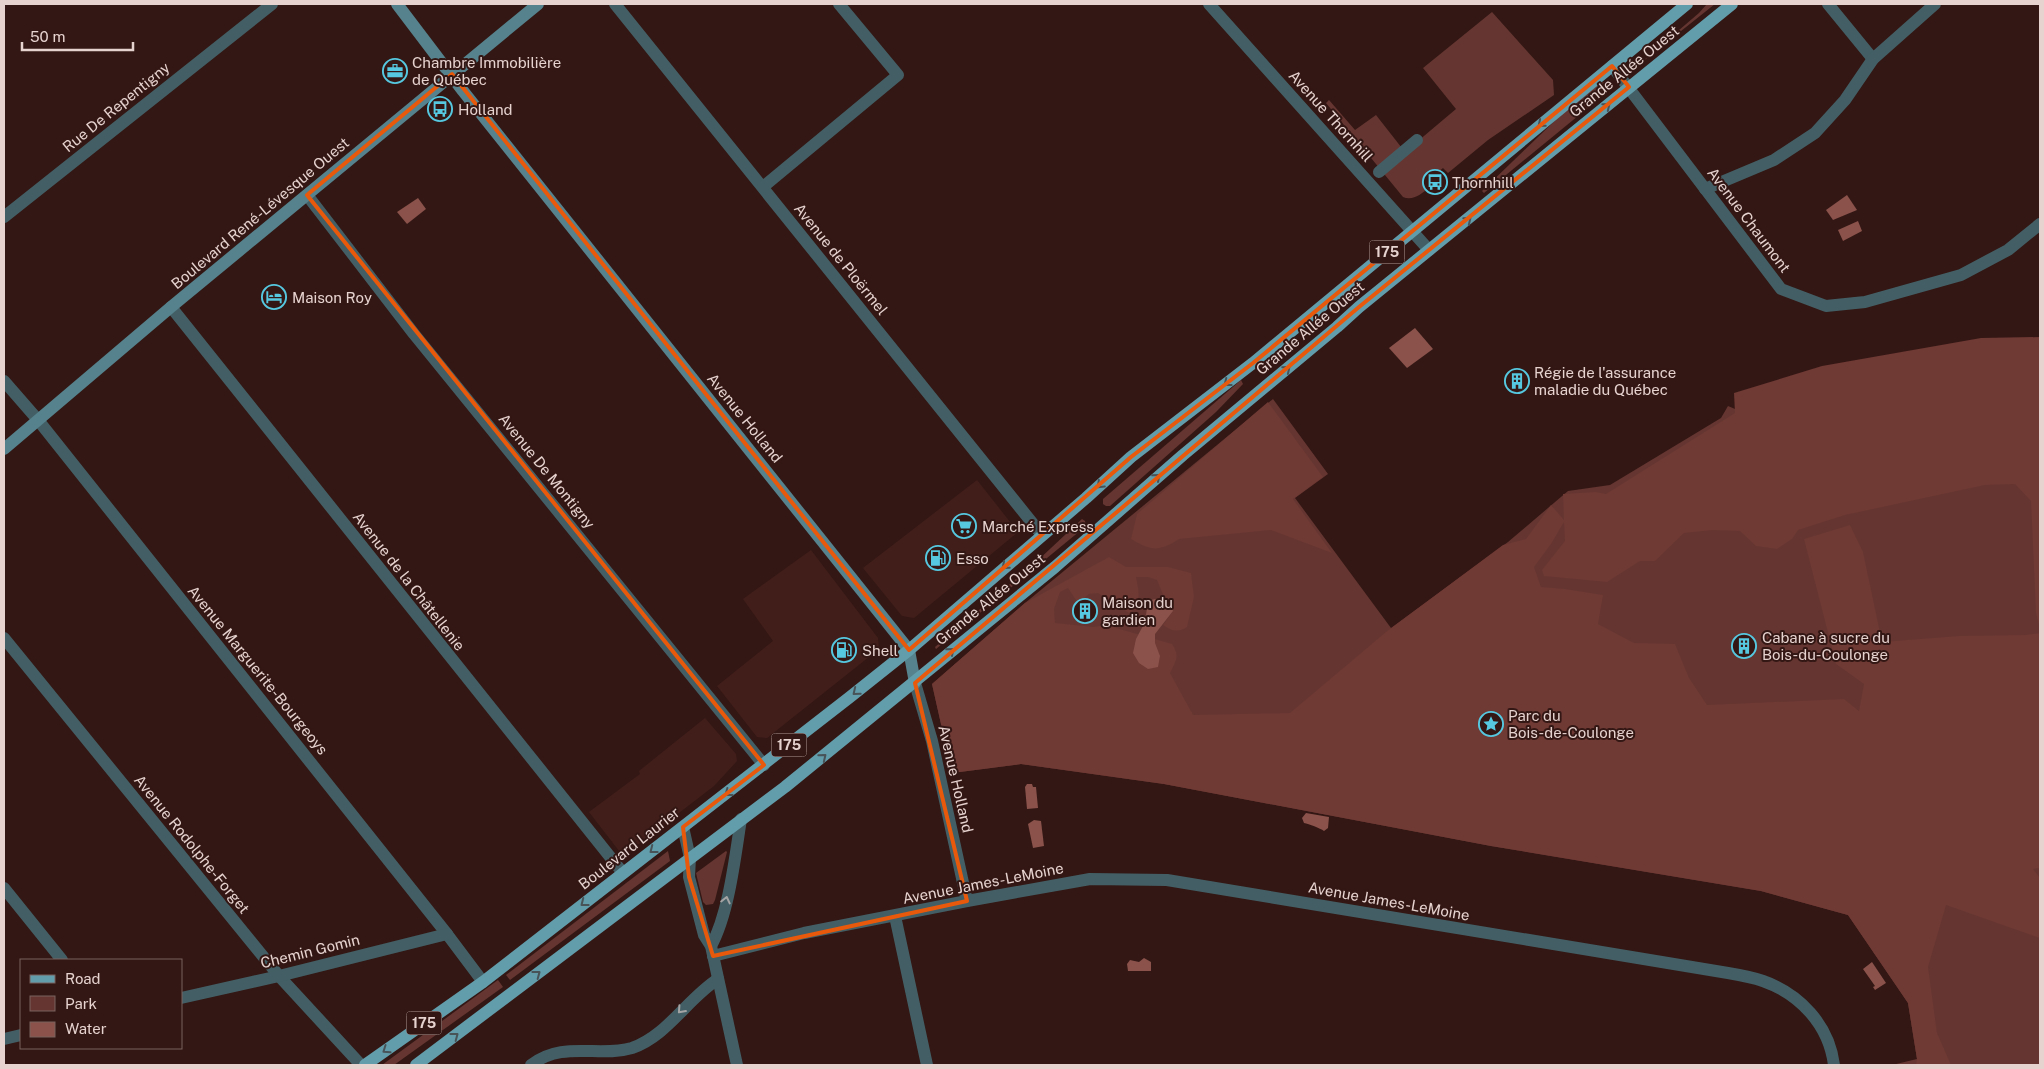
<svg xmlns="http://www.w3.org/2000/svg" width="2044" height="1069" font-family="'Public Sans',sans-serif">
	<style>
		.built { fill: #411e1a }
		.green { fill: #653631 }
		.forest { fill: #6f3934 }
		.water { fill: #8a524b }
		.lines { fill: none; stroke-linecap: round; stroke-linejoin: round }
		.pedestrian { stroke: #435f65; stroke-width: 12 }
		.minor { stroke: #435f65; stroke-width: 12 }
		.tertiary { stroke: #435f65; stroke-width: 12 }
		.secondary { stroke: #55828c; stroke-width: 12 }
		.primary { stroke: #629dab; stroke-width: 12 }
		.oneway { stroke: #485358 }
		.oneway2 { stroke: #a5a4a5 }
		.marked { fill: none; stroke: #e8590c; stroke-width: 4; stroke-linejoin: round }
		.labels { text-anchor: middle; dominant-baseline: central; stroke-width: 4; stroke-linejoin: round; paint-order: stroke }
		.shield { fill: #331714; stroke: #b09a97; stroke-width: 1 }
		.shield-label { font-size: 14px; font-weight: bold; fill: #e6d2cf }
		.poi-label { font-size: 15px; fill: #e6d2cf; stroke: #331714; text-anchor: start }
		.street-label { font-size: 15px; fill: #e6d2cf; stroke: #331714 }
	</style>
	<rect width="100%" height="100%" fill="#331714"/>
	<g class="built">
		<path d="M977,480L1018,532L914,618L902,616L863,568Z"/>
		<path d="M811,550L878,638L879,649L767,738L757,737L717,686L773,641L743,599Z"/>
		<path d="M705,718L736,754L737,761L714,786L623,856L589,812L640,774L639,771Z"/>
	</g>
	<g class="green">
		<path d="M1707,4H1715L1637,66L1699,13Z"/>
		<path d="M1492,12L1553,80L1554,95L1488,140L1448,173L1443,168L1425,183L1429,188C1421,194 1413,201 1403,197L1326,103L1329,100L1355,130L1376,115L1405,152L1456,109L1423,68Z"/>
		<path d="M1604,82L1608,87L1606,93L1484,193L1482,191L1567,109L1600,83Z"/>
		<path d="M1241,380L1243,384L1216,412L1110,506H1106L1103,504V499Z"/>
		<path d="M1273,399L1328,474L1295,498L1391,628L1508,542L1568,491L1610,485L1721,418L1728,406L1768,423L2040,419V1065H1892L1917,1059L1908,1003L1848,915L1761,891L1491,846L1164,784L1021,764L952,773L932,684L1025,603Z"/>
		<path d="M1082,519L1085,521L1086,526L936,649L935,647L1035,563Z"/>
		<path d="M668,851L670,861L510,980L506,975Z"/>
		<path d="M726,851L727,852L715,900L713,904L706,905L703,902L696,873Z"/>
		<path d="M498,980L503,987L394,1065H382Z"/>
	</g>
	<g class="forest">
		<path d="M2040,337V628L2036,613L2031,501L2015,484L1985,485L1845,515L1798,530L1792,539L1777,549L1756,546L1740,531L1713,530L1684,533L1655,561H1640L1607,582L1544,576L1542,570L1565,541L1564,522L1551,544L1534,567L1541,587L1565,589L1603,595L1598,624L1634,643L1675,644L1689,678L1707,705L1844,699L1859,711L1864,684L1836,664L1804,539L1850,525L1863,552L1882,642L1959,636L2026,635L2040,633V868L2033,869L2040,878V938L1946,905L1928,967L1937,1033L1951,1065H1916L1917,1059L1908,1003L1848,915L1761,891L1491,846L1164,784L1021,764L952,773L932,684L1025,603L1109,557L1126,567H1168L1191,573L1194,597L1187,627C1178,633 1171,631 1163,625L1173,611L1171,602L1165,599L1157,580L1148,577H1136C1139,591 1142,604 1129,613L1098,593L1089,594L1078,603L1068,588L1060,592L1054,609L1055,623L1094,627L1110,624L1116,628L1172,644C1180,655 1176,662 1170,673L1193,715L1290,713L1386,632L1503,545L1526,539L1551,505L1564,520L1563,494L1596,492L1606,494L1735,413L1734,393L1822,366L1981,338Z"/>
		<path d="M1268,402L1323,477L1293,499L1332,553L1271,530L1179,539C1159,552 1151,551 1131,539L1137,514Z"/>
	</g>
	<g class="water">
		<path d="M1847,195L1857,210L1833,220L1826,210Z"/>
		<path d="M418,198L426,209L407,224L397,212Z"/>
		<path d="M1858,221L1862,231L1843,241L1838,230Z"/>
		<path d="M1415,328L1433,349L1407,368L1389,348Z"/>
		<path d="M1155,599H1165L1171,602L1173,611L1155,634V643L1160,656L1158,667L1148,669L1139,663L1133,653L1136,639L1145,622L1148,601Z"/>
		<path d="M1027,784H1032L1033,787H1036L1038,808L1027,809L1025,787Z"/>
		<path d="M1306,813L1329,817L1328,828L1324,831C1320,828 1309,824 1304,823L1302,818Z"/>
		<path d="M1034,820L1041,821L1044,846L1033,848L1028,824Z"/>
		<path d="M1144,958L1151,962V971H1128L1127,964L1130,960L1139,962Z"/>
		<path d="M1872,962L1886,983L1875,990L1873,987L1875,986L1863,969Z"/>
	</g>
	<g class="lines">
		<path class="pedestrian" d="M1379,172L1417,140"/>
		<g class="minor">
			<path d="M615,4L1042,535"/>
			<path d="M1209,4L1429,250"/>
			<path d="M1828,4L1873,59"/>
			<path d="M1612,66L1781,289L1826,306L1865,302L1961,275L2008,250L2040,224"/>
			<path d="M763,187L898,75L839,4"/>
			<path d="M1705,189L1774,160L1815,133L1845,100L1873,59L1935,4"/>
			<path d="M307,195L414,334L764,765"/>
			<path d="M4,217L272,4"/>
			<path d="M171,307L623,873"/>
			<path d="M4,381L38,420L447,934L483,982"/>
			<path d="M4,638L279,976L361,1065"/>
			<path d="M915,683L932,741L967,901"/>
			<path d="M4,888L62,960"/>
			<path d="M895,916L927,1065"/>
			<path d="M713,956L804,933L967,901L1090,879L1167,880L1728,973C1740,975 1752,977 1763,981C1800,994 1829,1025 1834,1065"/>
			<path d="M181,998L279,976L447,934"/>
			<path d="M4,1039L21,1035"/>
			<path d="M531,1065C563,1040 599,1058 632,1048C667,1036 687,999 718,979"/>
		</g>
		<g class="tertiary">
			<path d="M683,827L690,858L689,877L704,935L711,946L737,1065"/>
			<path d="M711,946C729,913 735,857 741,819"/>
		</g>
		<g class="secondary">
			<path d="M397,4L463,91L909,650L915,683"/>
			<path d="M4,449L171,307L538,4"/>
		</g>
		<g class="primary">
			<path d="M365,1065L483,982L850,697L909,650L1086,498L1131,457L1253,363L1687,4"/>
			<path d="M416,1065L785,787L1055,567L1183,455L1337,327L1359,307L1732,4"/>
		</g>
	</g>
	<defs><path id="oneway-chevron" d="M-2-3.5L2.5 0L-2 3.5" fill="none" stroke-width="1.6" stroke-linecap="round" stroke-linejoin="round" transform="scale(1.25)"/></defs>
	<g class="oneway">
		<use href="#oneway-chevron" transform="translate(1607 106) rotate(-39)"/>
		<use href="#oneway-chevron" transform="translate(1541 124) rotate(140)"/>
		<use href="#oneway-chevron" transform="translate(1468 220) rotate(-39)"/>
		<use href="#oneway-chevron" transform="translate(1287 369) rotate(-40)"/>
		<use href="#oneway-chevron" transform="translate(1227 383) rotate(142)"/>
		<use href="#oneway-chevron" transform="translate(1157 477) rotate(-41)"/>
		<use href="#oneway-chevron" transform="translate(1100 485) rotate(137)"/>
		<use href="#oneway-chevron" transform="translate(1005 566) rotate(140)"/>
		<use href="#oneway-chevron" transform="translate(951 651) rotate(-41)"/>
		<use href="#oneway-chevron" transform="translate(856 692) rotate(141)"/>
		<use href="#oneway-chevron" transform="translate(823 757) rotate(-39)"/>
		<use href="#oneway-chevron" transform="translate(728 793) rotate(143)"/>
		<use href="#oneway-chevron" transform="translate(653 850) rotate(142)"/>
		<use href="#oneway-chevron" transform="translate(584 903) rotate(142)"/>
		<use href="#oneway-chevron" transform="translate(537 974) rotate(-37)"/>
		<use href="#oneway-chevron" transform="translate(455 1036) rotate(-37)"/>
		<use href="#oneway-chevron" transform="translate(386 1050) rotate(145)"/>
	</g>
	<g class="oneway2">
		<use href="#oneway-chevron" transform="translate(726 900) rotate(-77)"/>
		<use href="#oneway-chevron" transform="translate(681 1010) rotate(132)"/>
	</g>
	<path class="marked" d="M1612,66L1629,87L1359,307L915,683L967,901L713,956L689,877L683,827L764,765L307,195L452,74L909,650L1131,457L1253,363Z"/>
	<defs>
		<symbol id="office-ring" viewBox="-11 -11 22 22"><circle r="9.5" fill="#331714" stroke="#56c9e1" stroke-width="1.5"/><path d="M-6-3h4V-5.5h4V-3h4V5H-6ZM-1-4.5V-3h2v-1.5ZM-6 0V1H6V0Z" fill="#56c9e1"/></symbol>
		<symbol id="bus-ring" viewBox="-11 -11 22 22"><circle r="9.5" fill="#331714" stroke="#56c9e1" stroke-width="1.5"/><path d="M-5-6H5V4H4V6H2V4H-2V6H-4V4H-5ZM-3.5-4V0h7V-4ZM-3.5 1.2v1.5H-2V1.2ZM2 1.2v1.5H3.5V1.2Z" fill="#56c9e1"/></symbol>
		<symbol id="hotel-ring" viewBox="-11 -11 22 22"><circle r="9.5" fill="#331714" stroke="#56c9e1" stroke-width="1.5"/><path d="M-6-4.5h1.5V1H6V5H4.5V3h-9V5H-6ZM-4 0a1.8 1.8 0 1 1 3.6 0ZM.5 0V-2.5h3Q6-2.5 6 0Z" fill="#56c9e1"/></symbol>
		<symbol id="building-ring" viewBox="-11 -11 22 22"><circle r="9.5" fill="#331714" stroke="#56c9e1" stroke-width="1.5"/><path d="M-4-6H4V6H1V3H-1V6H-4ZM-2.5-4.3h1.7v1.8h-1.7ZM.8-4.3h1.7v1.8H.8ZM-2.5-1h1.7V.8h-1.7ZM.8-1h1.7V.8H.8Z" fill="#56c9e1"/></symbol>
		<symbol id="supermarket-ring" viewBox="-11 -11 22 22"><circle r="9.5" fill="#331714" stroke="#56c9e1" stroke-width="1.5"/><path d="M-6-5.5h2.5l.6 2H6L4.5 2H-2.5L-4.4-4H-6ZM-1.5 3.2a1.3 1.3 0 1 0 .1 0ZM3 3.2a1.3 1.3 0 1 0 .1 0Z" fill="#56c9e1"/></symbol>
		<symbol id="fuel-ring" viewBox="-11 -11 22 22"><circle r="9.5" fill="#331714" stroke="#56c9e1" stroke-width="1.5"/><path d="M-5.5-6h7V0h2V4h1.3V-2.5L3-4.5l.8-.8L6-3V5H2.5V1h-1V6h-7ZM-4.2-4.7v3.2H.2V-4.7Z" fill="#56c9e1"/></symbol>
		<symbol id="sight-ring" viewBox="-11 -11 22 22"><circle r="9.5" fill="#331714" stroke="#56c9e1" stroke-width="1.5"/><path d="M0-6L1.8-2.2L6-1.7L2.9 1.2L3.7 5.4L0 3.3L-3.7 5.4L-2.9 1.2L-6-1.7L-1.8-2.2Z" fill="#56c9e1"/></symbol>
	</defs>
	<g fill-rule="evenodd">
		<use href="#office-ring" x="381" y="57" width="28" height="28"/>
		<use href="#bus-ring" x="426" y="95" width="28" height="28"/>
		<use href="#bus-ring" x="1421" y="168" width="28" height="28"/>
		<use href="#hotel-ring" x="260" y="283" width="28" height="28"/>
		<use href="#building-ring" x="1503" y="367" width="28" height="28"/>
		<use href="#supermarket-ring" x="950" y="512" width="28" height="28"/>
		<use href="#fuel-ring" x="924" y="544" width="28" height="28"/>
		<use href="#building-ring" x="1071" y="597" width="28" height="28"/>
		<use href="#building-ring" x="1730" y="632" width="28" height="28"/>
		<use href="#fuel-ring" x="830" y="636" width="28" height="28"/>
		<use href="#sight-ring" x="1477" y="710" width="28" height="28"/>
	</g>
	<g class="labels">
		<g class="shield">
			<rect x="1369.5" y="240.5" width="35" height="23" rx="4"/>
			<rect x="771.5" y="733.5" width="35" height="23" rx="4"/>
			<rect x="406.5" y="1011.5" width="35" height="23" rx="4"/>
		</g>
		<g class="shield-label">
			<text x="1387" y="252">175</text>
			<text x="789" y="745">175</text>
			<text x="424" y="1023">175</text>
		</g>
		<g class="poi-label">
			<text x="412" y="62">Chambre Immobilière<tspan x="412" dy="17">de Québec</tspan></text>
			<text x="458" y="109">Holland</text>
			<text x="1452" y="182">Thornhill</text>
			<text x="292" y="297">Maison Roy</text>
			<text x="1534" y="372">Régie de l'assurance<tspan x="1534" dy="17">maladie du Québec</tspan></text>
			<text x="982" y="526">Marché Express</text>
			<text x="956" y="558">Esso</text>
			<text x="1102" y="602">Maison du<tspan x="1102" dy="17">gardien</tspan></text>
			<text x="1762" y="637">Cabane à sucre du<tspan x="1762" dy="17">Bois-du-Coulonge</tspan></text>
			<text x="862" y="650">Shell</text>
			<text x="1508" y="715">Parc du<tspan x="1508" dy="17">Bois-de-Coulonge</tspan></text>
		</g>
		<g class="street-label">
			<text transform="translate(1624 71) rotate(-39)">Grande Allée Ouest</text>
			<text transform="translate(116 107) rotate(-39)">Rue De Repentigny</text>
			<text transform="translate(1331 116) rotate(48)">Avenue Thornhill</text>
			<text transform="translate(260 213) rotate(-40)">Boulevard René-Lévesque Ouest</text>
			<text transform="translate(1749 220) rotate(53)">Avenue Chaumont</text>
			<text transform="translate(841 259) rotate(51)">Avenue de Ploërmel</text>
			<text transform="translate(1310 328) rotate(-40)">Grande Allée Ouest</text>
			<text transform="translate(745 418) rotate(51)">Avenue Holland</text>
			<text transform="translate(547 471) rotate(51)">Avenue De Montigny</text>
			<text transform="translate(409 581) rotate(52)">Avenue de la Châtellenie</text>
			<text transform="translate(990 599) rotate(-39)">Grande Allée Ouest</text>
			<text transform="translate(258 670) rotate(51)">Avenue Marguerite-Bourgeoys</text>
			<text transform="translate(956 779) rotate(77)">Avenue Holland</text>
			<text transform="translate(192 844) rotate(51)">Avenue Rodolphe-Forget</text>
			<text transform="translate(629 848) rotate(-38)">Boulevard Laurier</text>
			<text transform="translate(983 883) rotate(-11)">Avenue James-LeMoine</text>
			<text transform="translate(1389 901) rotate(10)">Avenue James-LeMoine</text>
			<text transform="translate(310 951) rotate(-14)">Chemin Gomin</text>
		</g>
	</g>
	<rect width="2044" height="1069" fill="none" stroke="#e6d2cf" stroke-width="10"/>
	<rect x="20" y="959" width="162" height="90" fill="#331714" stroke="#7b625f"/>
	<rect x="30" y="975" width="25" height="8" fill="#629dab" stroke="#7b625f"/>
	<text x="65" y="984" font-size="15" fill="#e6d2cf">Road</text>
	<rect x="30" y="996" width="25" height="15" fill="#653631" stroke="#7b625f"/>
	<text x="65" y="1009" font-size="15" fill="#e6d2cf">Park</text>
	<rect x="30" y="1022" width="25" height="15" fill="#8a524b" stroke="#7b625f"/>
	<text x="65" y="1034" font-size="15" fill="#e6d2cf">Water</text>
	<path d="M22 42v8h111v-8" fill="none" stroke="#e6d2cf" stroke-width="2.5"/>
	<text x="30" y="42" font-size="15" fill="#e6d2cf" stroke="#331714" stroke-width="4" paint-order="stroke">50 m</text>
</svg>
